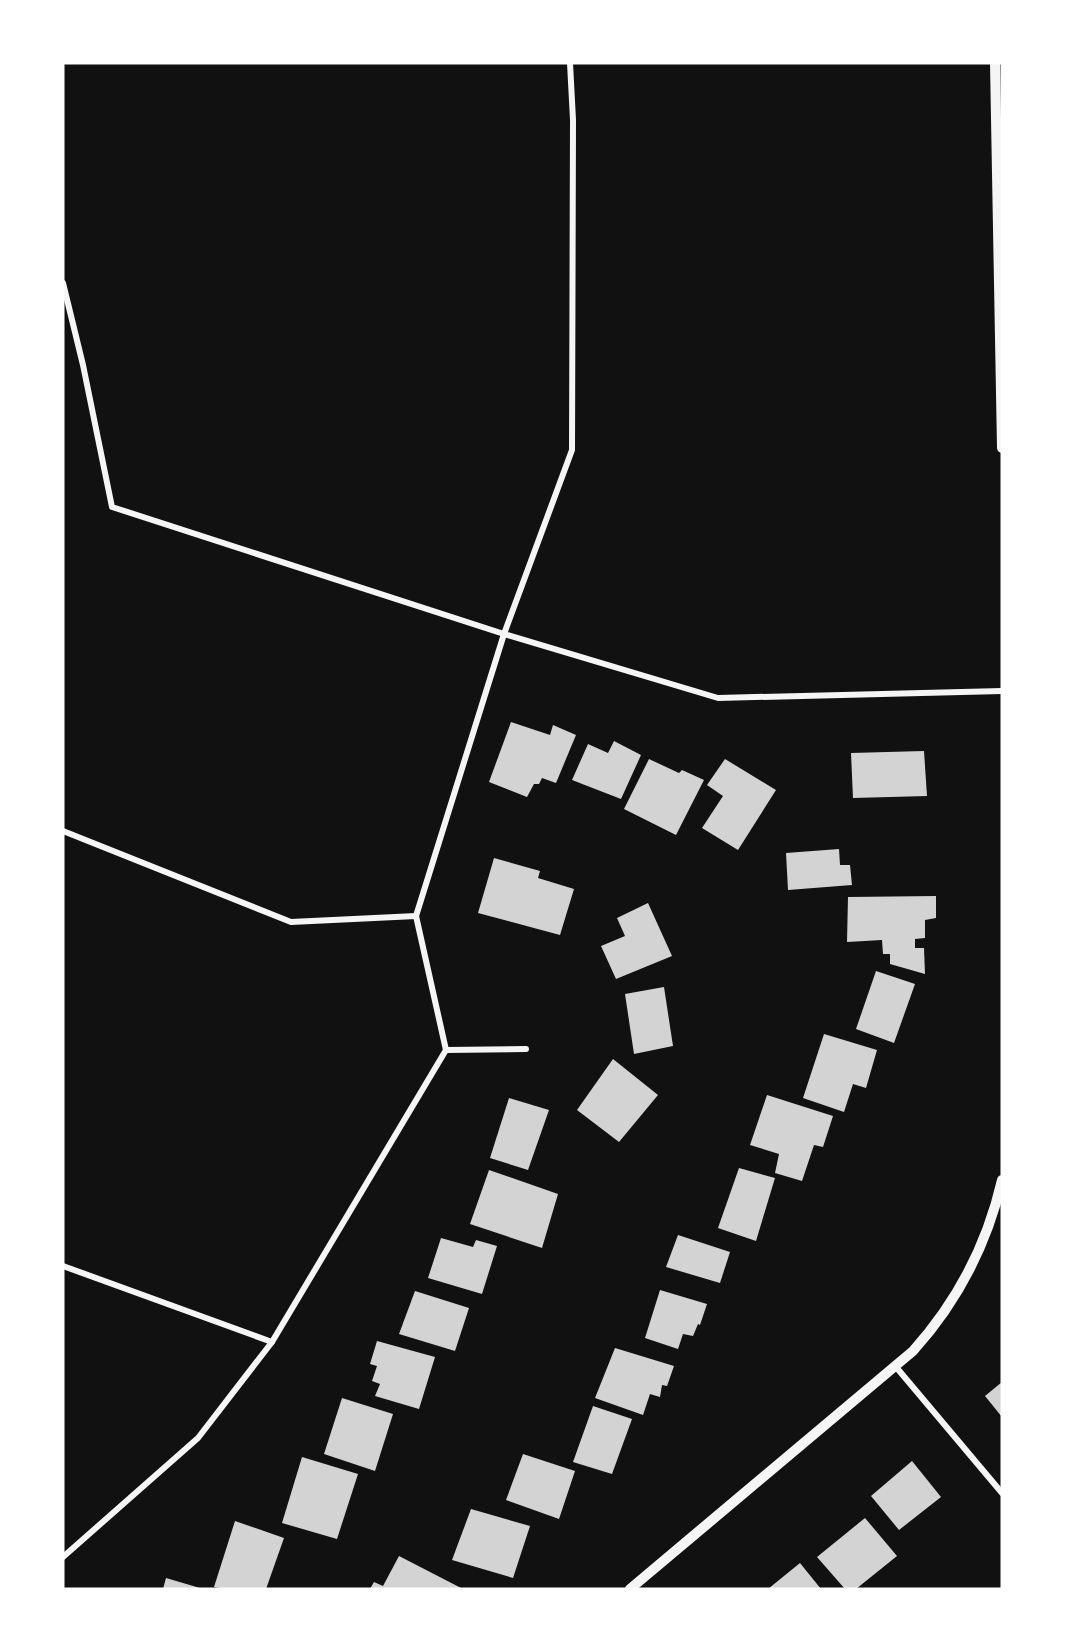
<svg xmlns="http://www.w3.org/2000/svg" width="1065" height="1652" font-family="Lora,serif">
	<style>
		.building { fill: #d3d3d3 }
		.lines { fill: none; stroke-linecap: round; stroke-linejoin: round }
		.minor { stroke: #f5f5f5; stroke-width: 6 }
		.tertiary { stroke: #f5f5f5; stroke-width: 10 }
	</style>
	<rect width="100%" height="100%" fill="#111"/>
	<g class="building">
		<path d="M511,722L550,735L553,725L576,735L556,783L542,778L539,784H534L527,797L489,782Z"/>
		<path d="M614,741L641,755L621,799L572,780L588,744L608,753Z"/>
		<path d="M924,751L927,796L853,798L851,753Z"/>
		<path d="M649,759L679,773L682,770L704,780L676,835L624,809Z"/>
		<path d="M725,759L776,790L738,850L702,828L723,796L707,785Z"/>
		<path d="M839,849L840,865H850L852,885L788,890L786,853Z"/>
		<path d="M494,858L540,871L538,878L574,889L560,935L478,913Z"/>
		<path d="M936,896V918L925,920V938L915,939V948H924L925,974L890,964V954H883L882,940L847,942L848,897Z"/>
		<path d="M648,903L672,956L616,979L601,946L625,936L617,918Z"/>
		<path d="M876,971L915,984L894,1043L856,1029Z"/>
		<path d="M664,987L673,1046L634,1054L625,994Z"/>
		<path d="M824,1034L877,1050L866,1088L853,1084L844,1112L803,1098Z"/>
		<path d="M613,1059L658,1095L619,1142L577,1110Z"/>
		<path d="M767,1095L833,1116L823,1147L814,1145L802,1181L775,1173L779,1154L750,1145Z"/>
		<path d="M509,1098L549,1110L528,1170L490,1158Z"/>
		<path d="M739,1168L775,1178L756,1241L718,1228Z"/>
		<path d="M489,1170L558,1194L542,1248L470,1224Z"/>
		<path d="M678,1235L730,1252L720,1283L666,1267Z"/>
		<path d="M441,1238L473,1247L476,1240L497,1246L482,1294L428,1278Z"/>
		<path d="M660,1290L707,1304L700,1325L698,1324L693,1336L683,1334L678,1349L645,1338Z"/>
		<path d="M415,1291L469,1308L455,1351L399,1334Z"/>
		<path d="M377,1341L435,1357L419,1409L375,1396L380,1384L372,1381L377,1366L370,1364Z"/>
		<path d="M615,1348L674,1366L667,1386L662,1385L660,1397L650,1394L643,1415L595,1398Z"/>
		<path d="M1002,1382V1417L985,1396Z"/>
		<path d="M342,1398L393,1414L375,1471L324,1454Z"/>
		<path d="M593,1406L632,1419L612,1474L573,1462Z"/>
		<path d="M523,1454L575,1471L559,1519L506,1500Z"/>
		<path d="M302,1457L358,1474L337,1539L282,1523Z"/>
		<path d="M912,1461L941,1497L899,1530L871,1496Z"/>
		<path d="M471,1509L530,1526L513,1578L452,1560Z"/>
		<path d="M865,1518L897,1556L856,1589H845L817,1557Z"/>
		<path d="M235,1521L284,1538L266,1589H225L214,1587Z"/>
		<path d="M399,1556L463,1589H370L374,1582L383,1586Z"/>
		<path d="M800,1563L821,1589H768Z"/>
		<path d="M166,1578L200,1588V1589H163Z"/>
	</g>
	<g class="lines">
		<g class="minor">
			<path d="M63,283L83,365L112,507L504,634L718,698L1002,691"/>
			<path d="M63,831L291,922L416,916"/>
			<path d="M446,1050L526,1049"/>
			<path d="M63,1266L272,1342"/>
			<path d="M896,1367L1002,1493"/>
			<path d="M63,1557L198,1438L272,1342L446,1050L416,916L504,634L572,450L573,120L570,63"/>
		</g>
		<g class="tertiary">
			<path d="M995,63L1002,448"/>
			<path d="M630,1589L913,1351C958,1301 987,1245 1002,1180"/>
		</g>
	</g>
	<rect width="1065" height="1652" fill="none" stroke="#ffffff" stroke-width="129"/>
</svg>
